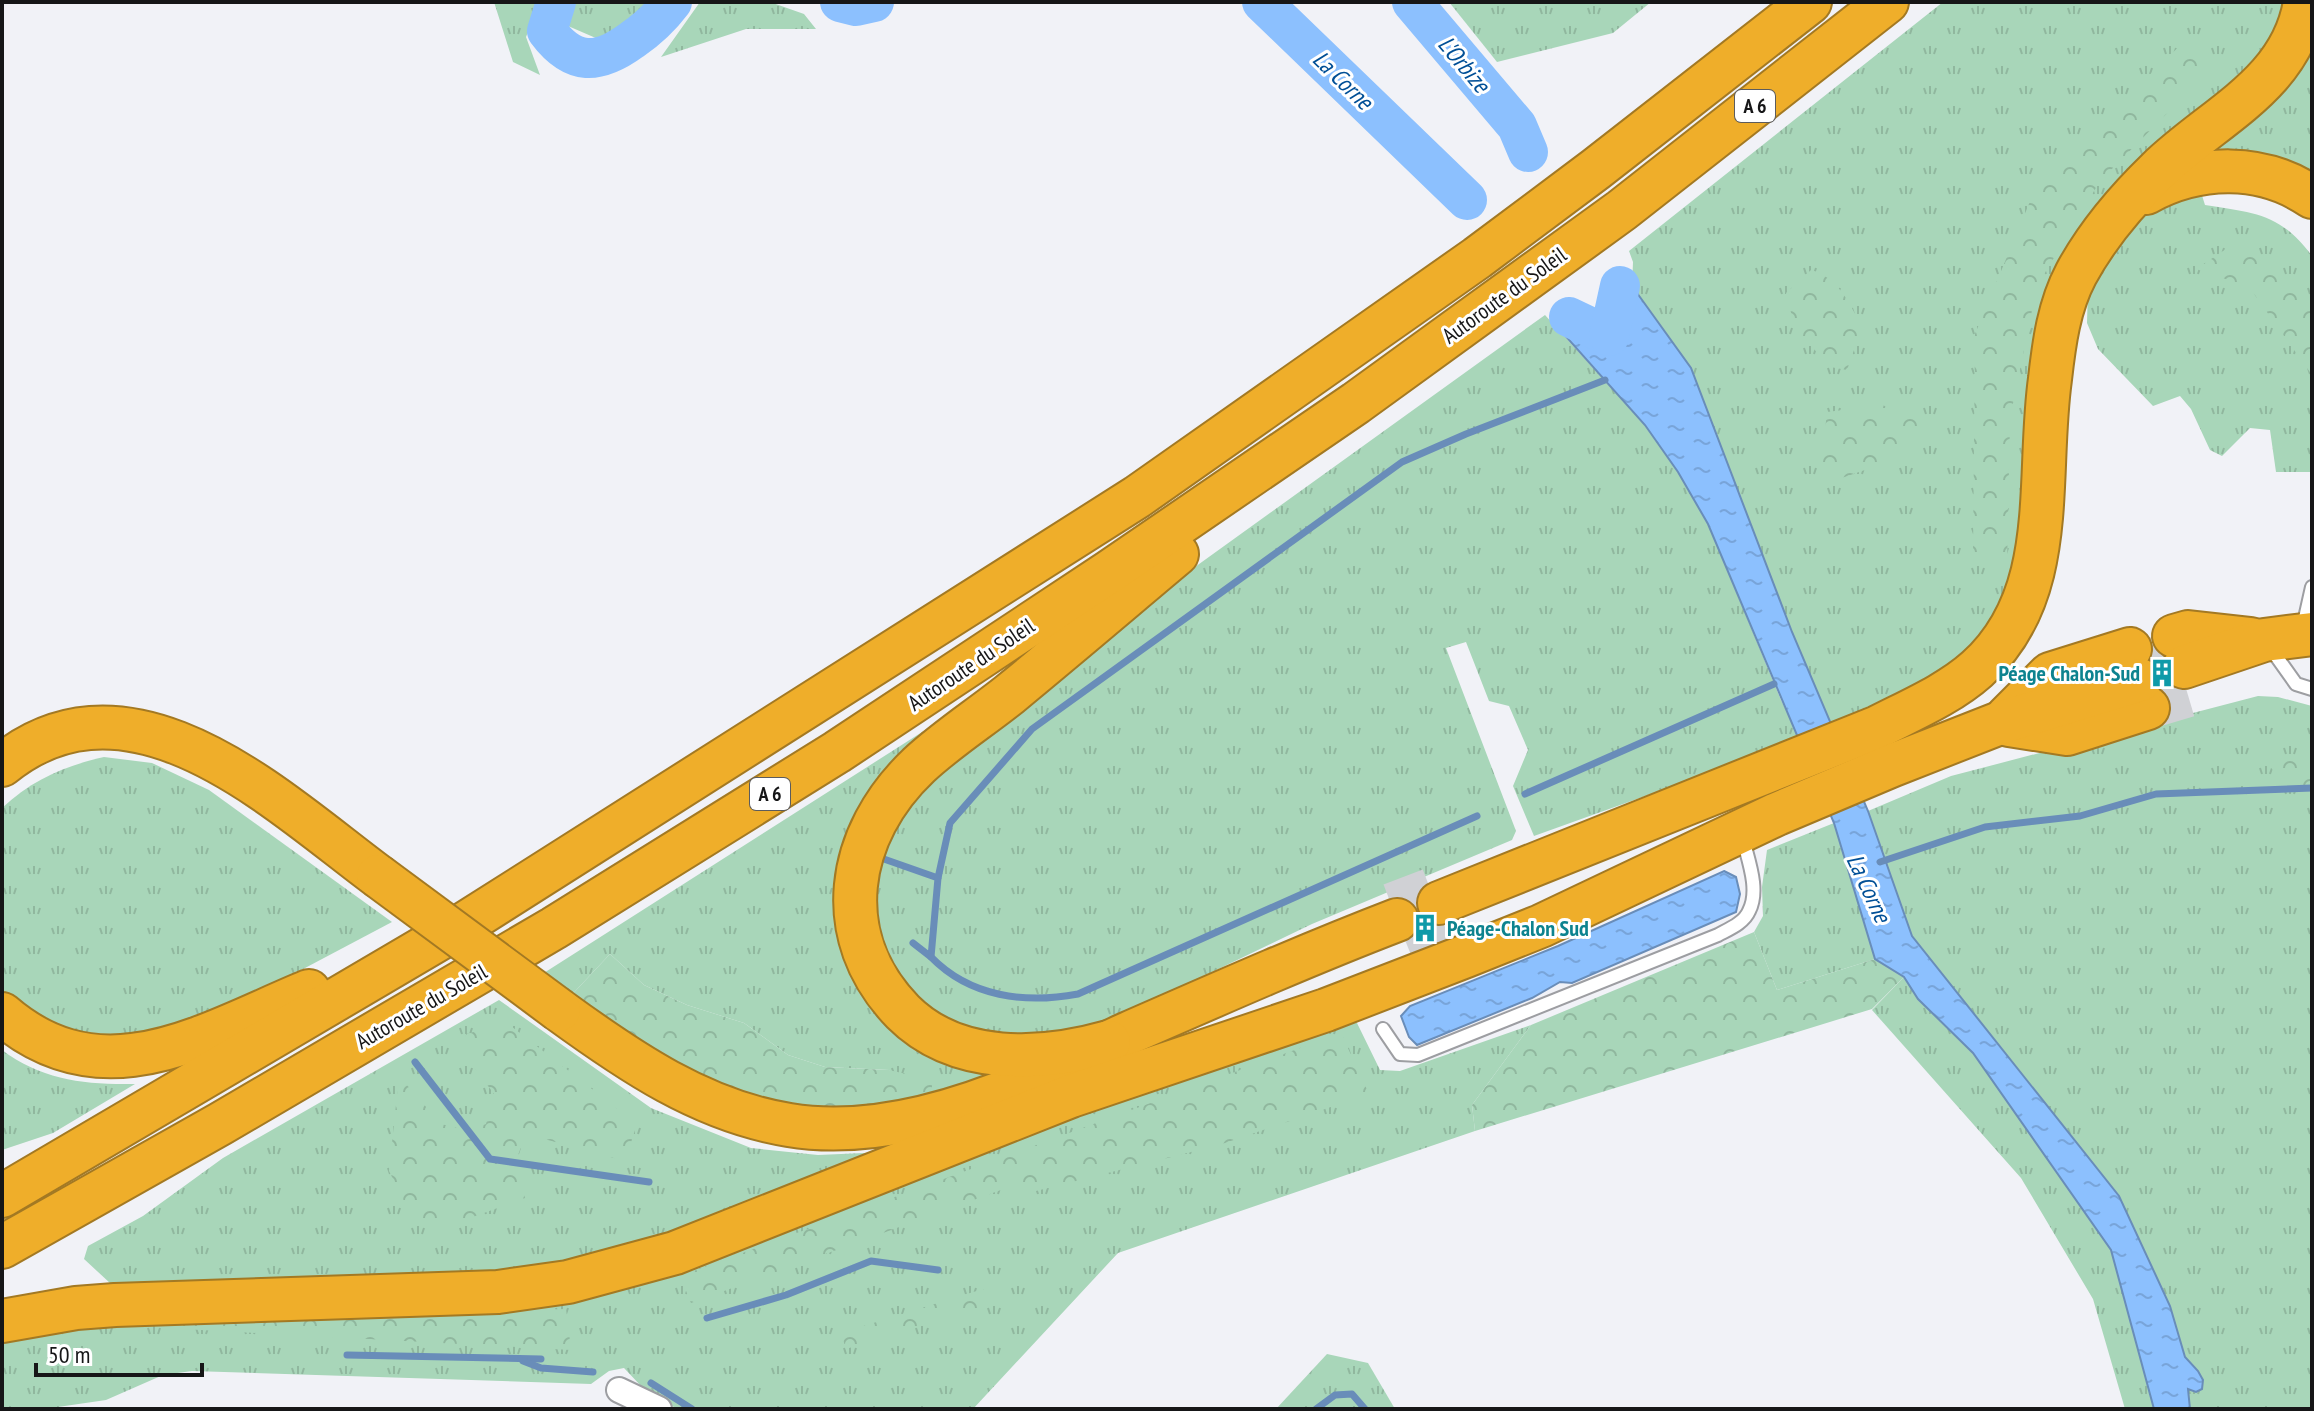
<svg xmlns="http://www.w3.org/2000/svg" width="2314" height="1411" font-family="'PT Sans Narrow',sans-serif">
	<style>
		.grass { fill: url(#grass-tufts) }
		.forest { fill: url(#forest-crowns) }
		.water { fill: url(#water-ripples); stroke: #698db9; stroke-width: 2 }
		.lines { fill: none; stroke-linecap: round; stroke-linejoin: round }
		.stream { stroke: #698db9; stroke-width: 7 }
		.river { stroke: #8cc0fe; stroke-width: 40 }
		.highway-tunnel { stroke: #d0d1d5; stroke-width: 42; stroke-dasharray: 42 21; stroke-linecap: butt }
		.lane-casing { stroke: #9d9ea2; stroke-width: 16 }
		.street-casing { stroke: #9d9ea2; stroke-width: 28 }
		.highway-casing { stroke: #a37923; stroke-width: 46 }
		.lane { stroke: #fff; stroke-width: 12 }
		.street { stroke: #fff; stroke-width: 24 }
		.highway { stroke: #efae2a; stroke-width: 42 }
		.highway-bridge-casing { stroke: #a37923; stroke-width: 46; stroke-linecap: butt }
		.highway-bridge { stroke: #efae2a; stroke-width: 42 }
		.labels { text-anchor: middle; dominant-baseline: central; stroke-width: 6; stroke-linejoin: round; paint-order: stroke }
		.shield { fill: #fff; stroke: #5c5c5d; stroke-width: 2 }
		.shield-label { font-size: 20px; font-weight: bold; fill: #161617 }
		.street-label { font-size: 22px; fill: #161617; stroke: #fff }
		.culture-label { font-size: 22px; font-weight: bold; fill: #0d838f; stroke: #fff; text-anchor: end }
		.water-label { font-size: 24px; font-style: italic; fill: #004f96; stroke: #fff }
	</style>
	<defs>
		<pattern id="grass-tufts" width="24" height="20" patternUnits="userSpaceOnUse" patternTransform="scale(2)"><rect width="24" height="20" fill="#a8d6b9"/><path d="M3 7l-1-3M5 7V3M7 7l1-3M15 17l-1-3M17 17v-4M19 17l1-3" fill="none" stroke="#90b79e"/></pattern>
		<pattern id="forest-crowns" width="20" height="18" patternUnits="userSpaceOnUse" patternTransform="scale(2)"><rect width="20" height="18" fill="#a8d6b9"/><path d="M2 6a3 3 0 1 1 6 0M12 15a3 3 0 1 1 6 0" fill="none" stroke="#90b79e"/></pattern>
		<pattern id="water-ripples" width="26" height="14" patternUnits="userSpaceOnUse" patternTransform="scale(2)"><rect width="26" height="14" fill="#8cc0fe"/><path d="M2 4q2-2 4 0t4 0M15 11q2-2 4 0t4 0" fill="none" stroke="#78a4d9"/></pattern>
	</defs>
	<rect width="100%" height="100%" fill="#f1f2f7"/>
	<g class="grass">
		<path d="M494,2H540L526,37L540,75L513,62Z"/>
		<path d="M574,2H651L647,13L605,42L568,26Z"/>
		<path d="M700,2H770L804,14L816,29H746L661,57Z"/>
		<path d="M1449,2H1651L1613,33L1497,62Z"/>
		<path d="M1943,2H2290L2270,59L2061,268L2018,586L1950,677L1834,730L1792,632L1691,368L1632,286L1633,262L1629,251Z"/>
		<path d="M2312,32V179L2188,162Z"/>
		<path d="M2199,186L2205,205C2255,213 2280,213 2312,256V472H2276L2270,430L2250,428L2222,456L2210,450L2191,409L2180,396L2153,406L2098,349L2087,323L2088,287L2130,221Z"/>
		<path d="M1545,315L1645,425L1678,472L1708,524L1781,700L1801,740L1534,836L1513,786L1528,750L1509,706L1489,701L1466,642L1446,648L1516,831L1512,840L1312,924L1077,1037L1031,1045L930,1022L879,951L869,891L901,802L1120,621Z"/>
		<path d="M999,683L870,804L855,961L1019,1068L919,1106L889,1070L825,1067L788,1055L744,1023L687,1005L644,985L610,954L566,1001L536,978Z"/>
		<path d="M2258,696L2278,697L2312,706V1409H2190L2188,1388L2198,1371L2185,1357L2170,1306L2119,1196L1912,936L1868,811L1951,776Z"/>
		<path d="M104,757L152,763L209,790L392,922L207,1020L89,1044L2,995V808C32,780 64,766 104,757Z"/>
		<path d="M1834,823L1875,959L1777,990L1754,932L1763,916L1762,887L1767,850Z"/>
		<path d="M1904,977L1918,999L1973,1053L2111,1250L2154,1409H2125L2093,1299L2021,1178L1872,1010Z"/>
		<path d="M499,1000L651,1108L751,1148L818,1155L887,1152L576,1270L124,1296L84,1259L88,1246L143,1216L223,1158Z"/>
		<path d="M1341,1023H1357L1380,1070L1400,1071L1531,1025L1472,1105L1475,1131L1118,1253L973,1409H677L642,1387L624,1368L609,1371L591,1384L192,1371L163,1375L106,1400L58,1407L2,1409V1340L100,1323L478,1303L1007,1141Z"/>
		<path d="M2,1050C42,1080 86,1085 135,1084L53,1133L2,1150Z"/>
		<path d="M1327,1354L1368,1363L1395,1409H1276Z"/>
	</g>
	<g class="forest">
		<path d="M2190,36L2210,70L2100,181L2037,286L2010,418L2007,567L1973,556L1975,334L2038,182Z"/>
		<path d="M2226,249H2248L2289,283L2312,314V375L2249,287L2196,269Z"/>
		<path d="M1811,270C1838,277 1850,304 1862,327L1847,370L1830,367L1795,328L1786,293Z"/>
		<path d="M1882,405L1919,418L1923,435L1888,462L1833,481L1821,468L1827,412Z"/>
		<path d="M2312,756V789L2289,788L2265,761Z"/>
		<path d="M1754,932L1777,990L1875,959L1904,977L1872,1009L1475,1131L1472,1105L1531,1025Z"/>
		<path d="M610,954L644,985L687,1005L744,1023L788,1055L825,1067L889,1070L932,1080V1099L834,1117L680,1077L566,1001Z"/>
		<path d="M507,1023L637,1124L625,1161L526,1134L515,1163L525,1198L448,1226L411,1215L389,1171L399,1076L441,1124L469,1131L486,1124L494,1094L465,1055L466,1034Z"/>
		<path d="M1341,1033L1369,1094L1219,1145L1032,1192L1023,1182L691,1303L680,1276Z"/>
		<path d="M983,1289L988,1305L846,1349L841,1333Z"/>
		<path d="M566,1309L571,1350L165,1328L173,1320Z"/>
	</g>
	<g class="water">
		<path d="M1632,286L1691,368L1792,632L1868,811L1912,936L2119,1196L2170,1306L2185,1357L2198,1371L2203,1380L2202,1389L2196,1392L2188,1389L2190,1409H2154L2111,1250L1973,1053L1918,999L1904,977L1875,959L1834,823L1708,524L1678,472L1645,425L1561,331Z"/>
		<path d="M1724,871L1736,877L1740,894L1736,912L1572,983L1560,982L1532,998L1417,1045L1409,1037L1401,1016L1410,1006L1558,946Z"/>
	</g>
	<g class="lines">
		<g class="stream">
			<path d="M1525,794L1774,684"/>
			<path d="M881,858L938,878L931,957L913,943"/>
			<path d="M1880,862L1985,827L2080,816L2156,794L2312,788"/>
			<path d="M938,878L950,823L1032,729L1402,462L1466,434L1605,380"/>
			<path d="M931,957C970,997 1025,1004 1078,994L1477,816"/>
			<path d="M415,1062L490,1159L649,1182"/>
			<path d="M707,1318L786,1295L871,1261L938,1270"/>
			<path d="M347,1355L541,1359"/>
			<path d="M523,1361L541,1368L593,1372"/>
			<path d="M651,1383L692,1409"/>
			<path d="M1316,1409L1335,1395L1352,1394L1365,1409"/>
		</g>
		<g class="river">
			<path d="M556,2L547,31C573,66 598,65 632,40C648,29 660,18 672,2"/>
			<path d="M840,2L856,6L874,2"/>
			<path d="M1262,2L1467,200"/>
			<path d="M1412,2L1517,126L1528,152"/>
			<path d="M1569,317L1609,336"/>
			<path d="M1609,336L1620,286"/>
		</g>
		<g class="highway-tunnel">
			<path d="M2135,664L2178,651"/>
			<path d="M2148,708L2192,695"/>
			<path d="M1391,904L1433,888"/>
			<path d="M1403,935L1445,918"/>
		</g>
		<defs>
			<g id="lane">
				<path d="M2303,627L2312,587"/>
				<path d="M2269,646L2296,684L2312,689"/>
				<path d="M1383,1029L1400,1054L1418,1055L1718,935C1729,929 1744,923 1749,911C1760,890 1748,860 1743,839"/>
			</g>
			<path id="street" d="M619,1390L659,1409"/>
			<g id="highway">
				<path d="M2146,193C2199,164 2262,163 2312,197"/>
				<path d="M2174,636L2188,632L2251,639"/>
				<path d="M2184,667L2264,640L2312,634"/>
				<path d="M2007,717L2050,674L2130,649"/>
				<path d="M2009,725L2067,734L2148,708"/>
				<path d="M2,765C131,660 277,801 378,876"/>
				<path d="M1439,903L1878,727C1911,710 1949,694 1977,669C2060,594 2036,479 2050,379C2054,343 2059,306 2076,274C2097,235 2126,201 2158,170C2212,117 2292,85 2305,2"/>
				<path d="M559,1010C629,1061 702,1111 789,1125C867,1138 954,1113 1025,1083C1061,1069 1094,1048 1129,1033C1218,994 1306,955 1397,920"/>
				<path d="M2,1014C103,1101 205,1034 309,991"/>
				<path d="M1109,1042C1042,1061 957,1066 903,1012C829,936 846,834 919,765C947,739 980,718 1010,694C1066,648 1121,601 1177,554"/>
				<path d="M2,1196L461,926L1137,497L1477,258L1596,169L1810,2"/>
				<path d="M2,1247L220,1124L554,928L837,752L1109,572L1356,403L1622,210L1887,2"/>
				<path d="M2,1321L76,1308L115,1305L498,1292L568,1282L675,1253L1071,1096L1326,1010L1466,956L1541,926L1777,814L1893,765L2000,723L2140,680"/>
			</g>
		</defs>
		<use href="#lane" class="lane-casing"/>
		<use href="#street" class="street-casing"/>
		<use href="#highway" class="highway-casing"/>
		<use href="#lane" class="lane"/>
		<use href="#street" class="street"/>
		<use href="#highway" class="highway"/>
		<defs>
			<path id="highway-bridge" d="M378,876L559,1010"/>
		</defs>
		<use href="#highway-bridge" class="highway-bridge-casing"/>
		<use href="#highway-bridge" class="highway-bridge"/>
	</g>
	<defs>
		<symbol id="building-bare" viewBox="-9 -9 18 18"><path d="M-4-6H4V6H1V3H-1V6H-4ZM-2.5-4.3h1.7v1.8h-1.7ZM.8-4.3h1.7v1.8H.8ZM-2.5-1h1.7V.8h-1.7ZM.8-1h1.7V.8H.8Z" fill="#0f9aa8" stroke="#fff" stroke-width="2.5" paint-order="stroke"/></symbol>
	</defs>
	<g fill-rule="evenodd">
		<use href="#building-bare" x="2142" y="653" width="40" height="40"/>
		<use href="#building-bare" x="1405" y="908" width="40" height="40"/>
	</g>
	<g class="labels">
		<g class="shield">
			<rect x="1735" y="90" width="40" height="32" rx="6"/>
			<rect x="750" y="778" width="40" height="32" rx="6"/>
		</g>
		<g class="shield-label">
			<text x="1755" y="106">A 6</text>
			<text x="770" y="794">A 6</text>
		</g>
		<g class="street-label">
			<text transform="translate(1504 295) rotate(-36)">Autoroute du Soleil</text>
			<text transform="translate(971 664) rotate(-34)">Autoroute du Soleil</text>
			<text transform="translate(421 1006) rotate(-30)">Autoroute du Soleil</text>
		</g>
		<g class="culture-label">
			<text x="2140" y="673">Péage Chalon-Sud</text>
			<text x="1447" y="928" text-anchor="start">Péage-Chalon Sud</text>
		</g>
		<g class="water-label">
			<text transform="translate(1464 64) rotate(50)">L'Orbize</text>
			<text transform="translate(1343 80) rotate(44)">La Corne</text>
			<text transform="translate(1869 888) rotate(65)">La Corne</text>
		</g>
	</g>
	<rect width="2314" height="1411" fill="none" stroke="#161617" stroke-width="8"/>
	<path d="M36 1363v12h166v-12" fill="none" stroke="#161617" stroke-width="4"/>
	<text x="48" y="1363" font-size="24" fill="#161617" stroke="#ffffff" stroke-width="6" paint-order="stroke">50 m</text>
</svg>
